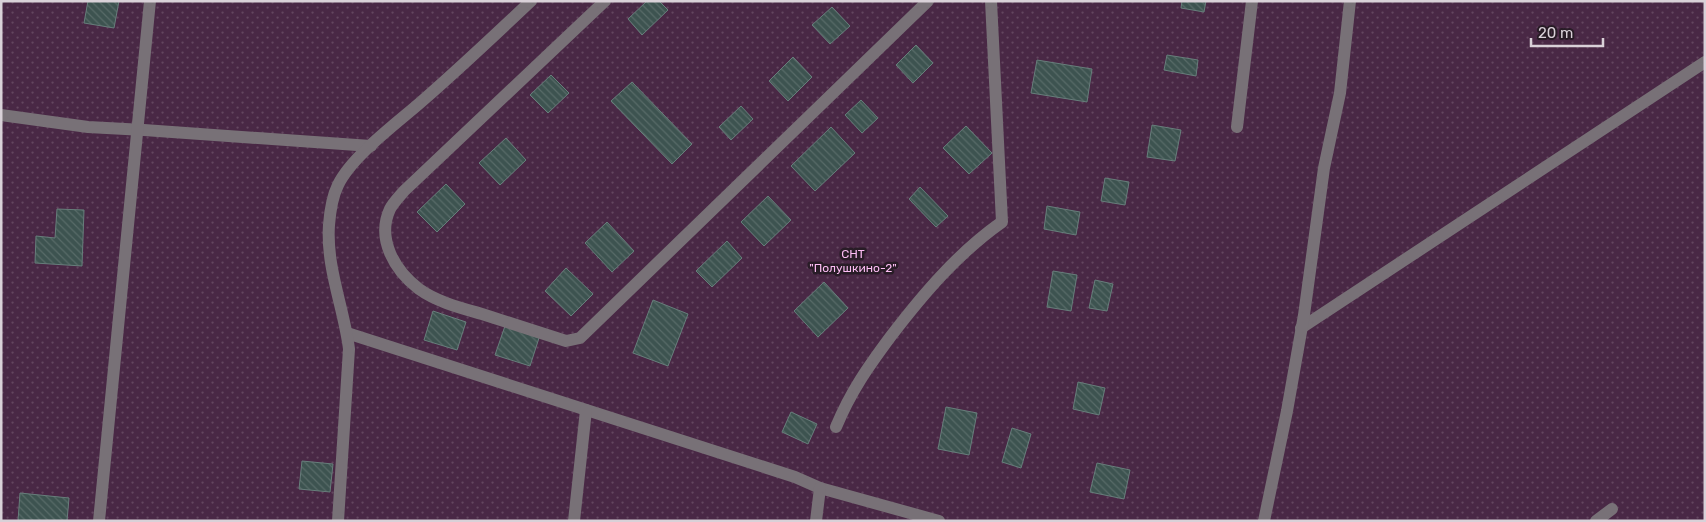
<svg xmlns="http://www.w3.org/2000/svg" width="1706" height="522" font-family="Rubik,sans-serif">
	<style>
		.grass { fill: url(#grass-dots) }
		.building { fill: url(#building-back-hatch); stroke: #677e7b }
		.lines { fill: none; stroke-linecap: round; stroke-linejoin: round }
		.minor { stroke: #787177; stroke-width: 12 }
		.labels { text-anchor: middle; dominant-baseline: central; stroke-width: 5; stroke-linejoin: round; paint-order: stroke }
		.park-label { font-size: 12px; fill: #fdbdf4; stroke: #281c26 }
	</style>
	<defs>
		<pattern id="grass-dots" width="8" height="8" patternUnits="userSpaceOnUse" patternTransform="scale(1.25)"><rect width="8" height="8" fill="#492845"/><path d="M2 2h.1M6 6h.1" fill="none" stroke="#63465f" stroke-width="1.8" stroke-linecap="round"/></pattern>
		<pattern id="building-back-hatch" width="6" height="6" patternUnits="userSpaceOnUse" patternTransform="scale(1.25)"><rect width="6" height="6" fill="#3d5350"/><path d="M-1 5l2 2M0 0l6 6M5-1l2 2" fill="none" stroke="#586b68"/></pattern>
	</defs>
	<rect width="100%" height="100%" fill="#322530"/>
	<rect class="grass" x="1" y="1" width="1704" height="520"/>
	<g class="building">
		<path d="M88,1H119L114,28L84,23Z"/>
		<path d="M647,1H659L668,10L642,35L628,19Z"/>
		<path d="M1182,1H1206L1204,12L1181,8Z"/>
		<path d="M832,7L850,26L830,44L812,25Z"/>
		<path d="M916,45L933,63L913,83L896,65Z"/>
		<path d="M1167,55L1198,60L1196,76L1164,70Z"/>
		<path d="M793,57L812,77L788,101L769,81Z"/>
		<path d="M1037,60L1092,69L1087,102L1031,93Z"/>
		<path d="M551,75L569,93L548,113L530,95Z"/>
		<path d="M632,82L692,144L672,164L611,101Z"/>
		<path d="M861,100L878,118L862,133L845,115Z"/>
		<path d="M741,106L753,119L731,140L719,127Z"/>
		<path d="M1152,125L1181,130L1175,161L1147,157Z"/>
		<path d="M966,126L992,153L969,174L943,148Z"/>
		<path d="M831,127L855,153L815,191L791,166Z"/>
		<path d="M506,138L526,160L500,185L479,163Z"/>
		<path d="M1105,178L1129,182L1125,205L1101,201Z"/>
		<path d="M446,184L465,204L437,232L417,212Z"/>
		<path d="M920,187L948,216L936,227L909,199Z"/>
		<path d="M768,196L791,220L764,246L741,222Z"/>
		<path d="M1047,206L1080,212L1076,235L1044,229Z"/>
		<path d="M57,209L84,210L82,266L35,263L36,236L55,238Z"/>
		<path d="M607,222L634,251L612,272L585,243Z"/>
		<path d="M727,241L742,258L712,287L696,271Z"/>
		<path d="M566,268L593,294L571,316L545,291Z"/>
		<path d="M1053,271L1077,275L1071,311L1047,307Z"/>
		<path d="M1095,280L1113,284L1107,311L1089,308Z"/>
		<path d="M824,282L848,308L818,337L794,311Z"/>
		<path d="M653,300L688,314L668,366L633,353Z"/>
		<path d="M433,311L466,322L457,350L424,340Z"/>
		<path d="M505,326L539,338L530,366L495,355Z"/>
		<path d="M1078,382L1105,388L1099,415L1073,409Z"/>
		<path d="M946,407L977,413L969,455L938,449Z"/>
		<path d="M791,412L817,424L808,444L782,432Z"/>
		<path d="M1012,428L1031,434L1021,468L1002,462Z"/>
		<path d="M302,461L333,464L330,492L299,489Z"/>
		<path d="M1097,463L1130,470L1124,499L1090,492Z"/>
		<path d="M20,493L69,498L67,521H18Z"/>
	</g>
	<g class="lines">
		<g class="minor">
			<path d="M605,1L404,191C399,197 393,203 390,209C376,239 395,271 419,289C437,302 461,308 482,314C510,323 538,332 566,341L580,338L928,1"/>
			<path d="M1,115L88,127L144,130L371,146"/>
			<path d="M1237,127L1252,1"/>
			<path d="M1301,328L1705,62"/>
			<path d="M347,333L795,477L820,488L939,521"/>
			<path d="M836,427C851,391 868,367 891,336C924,293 958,253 1002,222L991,1"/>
			<path d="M99,521L150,1"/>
			<path d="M338,521L349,349C344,308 326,268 329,225C330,212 332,197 338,185C352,156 397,123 421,102C459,69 495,35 531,1"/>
			<path d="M574,521L586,410"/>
			<path d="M816,521L820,488"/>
			<path d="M1264,521L1287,411L1304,315L1324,168L1340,93L1350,1"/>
			<path d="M1596,521L1612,509"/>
		</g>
	</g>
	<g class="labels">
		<g class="park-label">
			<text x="853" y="254">СНТ<tspan x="853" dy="14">"Полушкино-2"</tspan></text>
		</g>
	</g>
	<rect width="1706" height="522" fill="none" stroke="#d9d1d8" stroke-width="5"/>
	<path d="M1531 38v8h72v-8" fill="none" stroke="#d9d1d8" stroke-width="2.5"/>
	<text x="1538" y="38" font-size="15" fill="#d9d1d8" stroke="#281c26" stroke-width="4" paint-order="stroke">20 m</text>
</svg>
